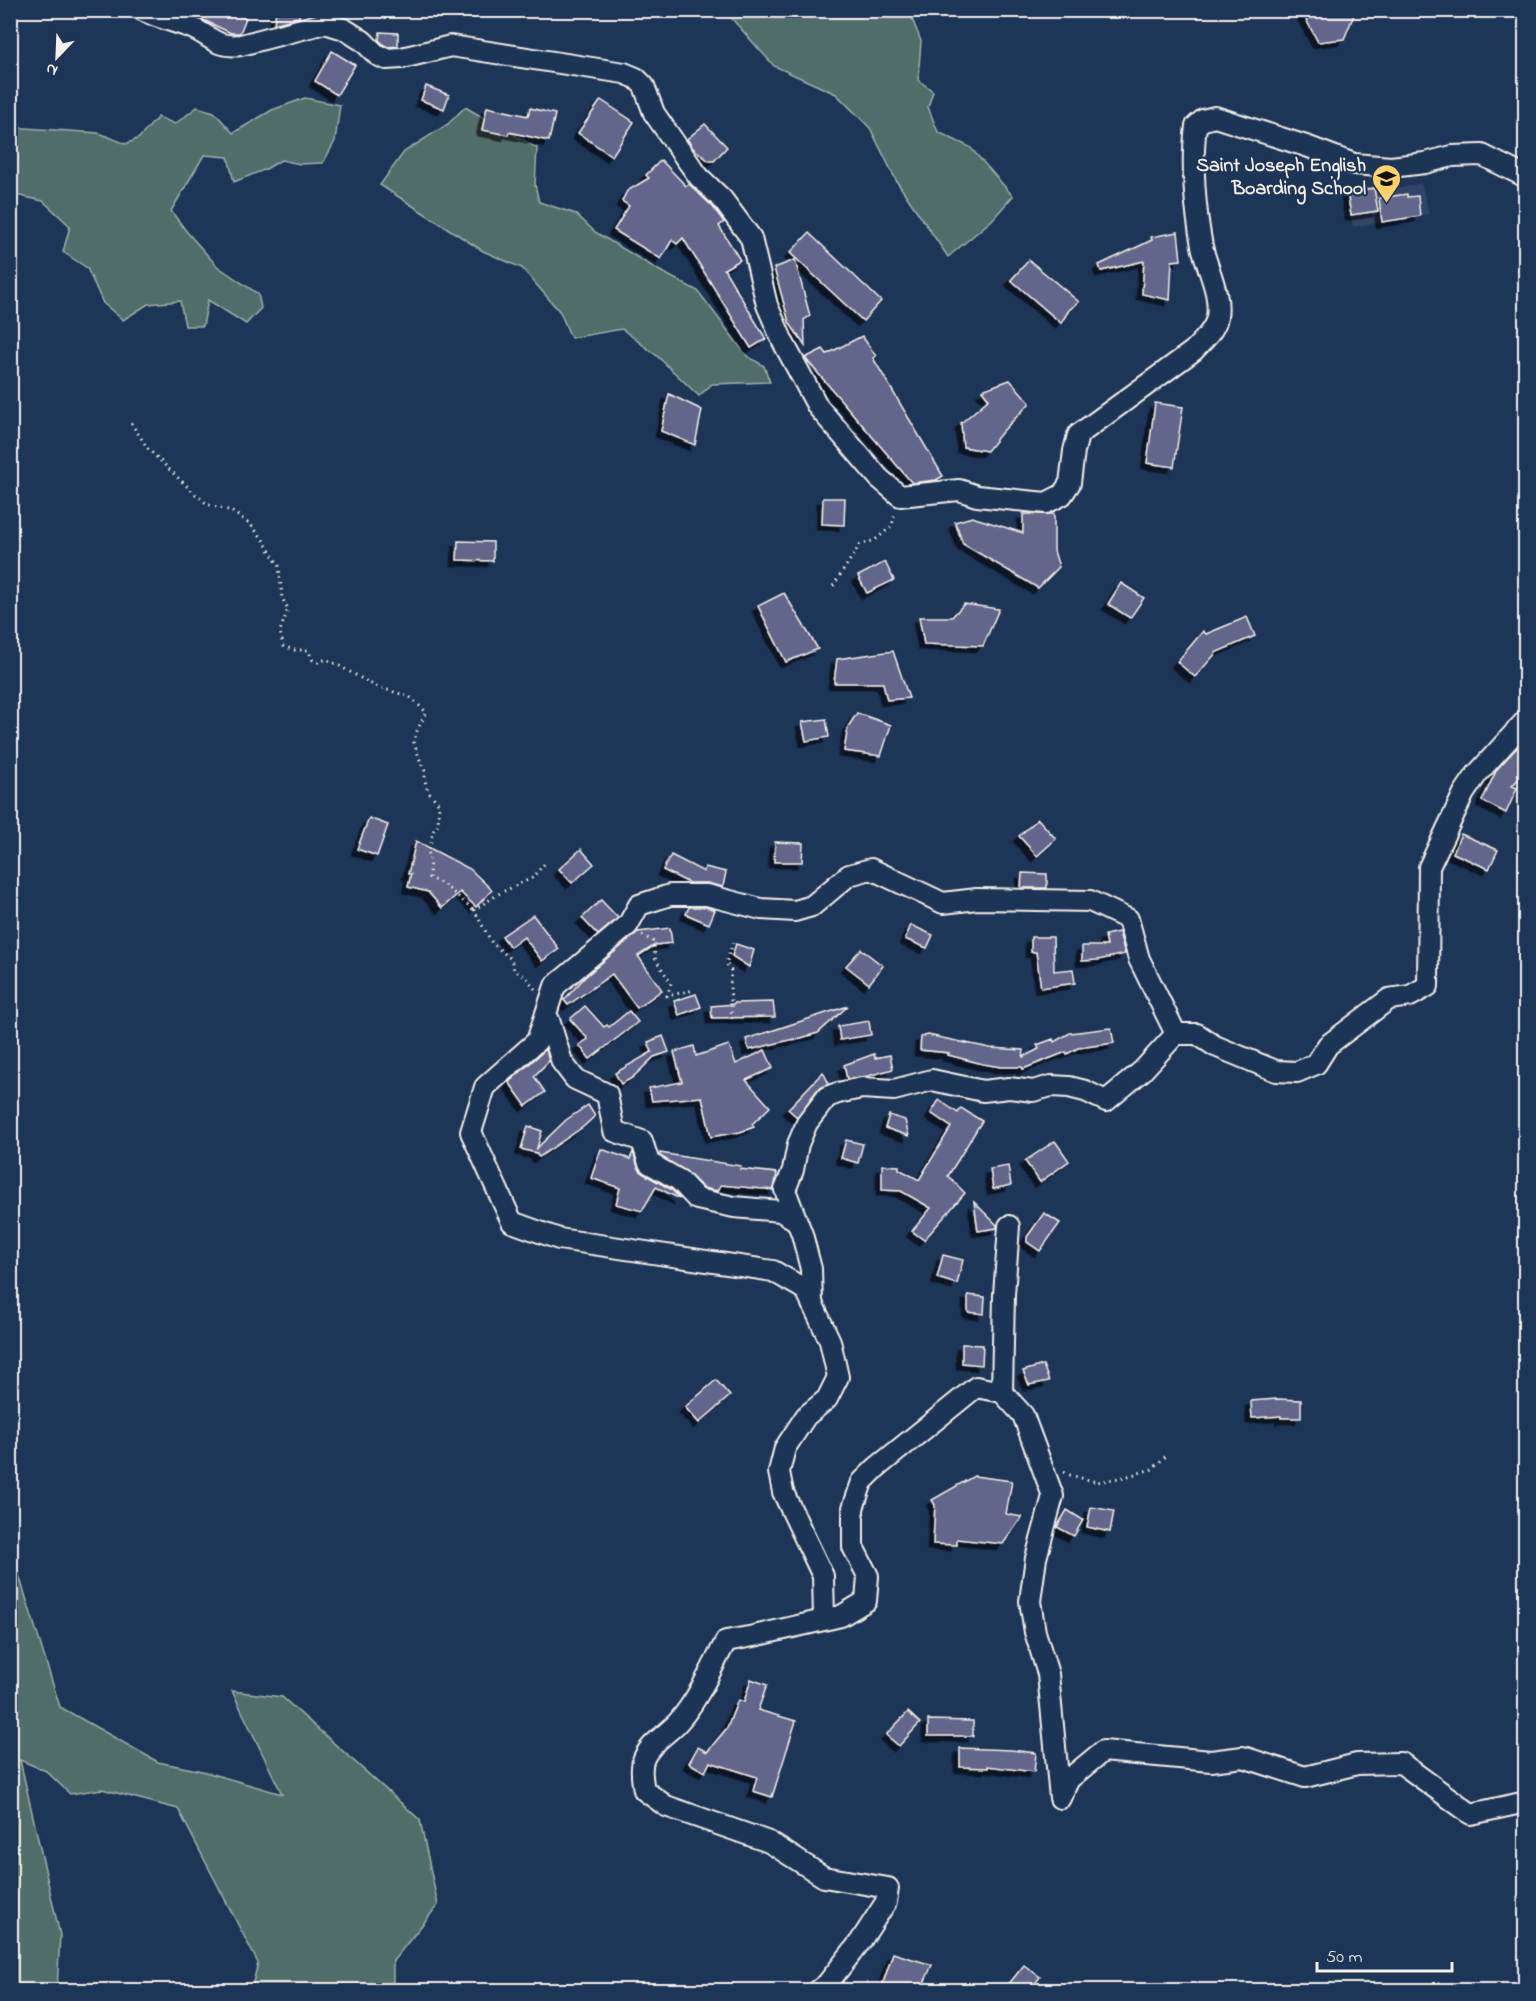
<svg xmlns="http://www.w3.org/2000/svg" width="1536" height="2001" font-family="'Indie Flower',sans-serif">
	<style>
		.built { fill: #324467 }
		.green { fill: #516d6b; stroke: #a2afaa; stroke-width: 1.5 }
		.building { fill: #63668b; stroke: #f4f1e8; stroke-width: 1.5; filter: url(#shadow) }
		.lines { fill: none; stroke-linecap: round; stroke-linejoin: round }
		.street-casing { stroke: #f4f1e8; stroke-width: 24 }
		.path { stroke: #f4f1e8; stroke-width: 3; stroke-dasharray: 1.5 4.5; stroke-linecap: butt }
		.street { stroke: #1d3557; stroke-width: 20 }
		.labels { text-anchor: middle; dominant-baseline: central; stroke-width: 4.5; stroke-linejoin: round; paint-order: stroke }
		.poi-label { font-size: 20px; font-weight: bold; fill: #f4f1e8; stroke: #1d3557; text-anchor: end }
	</style>
	<defs>
		<filter id="shadow"><feDropShadow dx="-5.5" dy="5.5" stdDeviation="0" flood-color="#0009"/></filter>
	</defs>
	<rect width="100%" height="100%" fill="#1d3557"/>
	<filter id="ink" filterUnits="userSpaceOnUse"><feTurbulence type="fractalNoise" baseFrequency=".0167" numOctaves="2"/><feDisplacementMap in="SourceGraphic" scale="12" xChannelSelector="R" yChannelSelector="G"/><feConvolveMatrix kernelMatrix="1 2 1 2 8 2 1 2 1" color-interpolation-filters="sRGB"/></filter>
	<g filter="url(#ink)">
		<path class="built" d="M1421,183L1429,214L1353,227L1346,189L1378,186L1402,188Z"/>
		<g class="green">
			<path d="M725,11H909L921,41L918,80L933,91L928,107L938,132L970,147L1013,196L992,220L948,257L897,182L870,128L836,94L774,66Z"/>
			<path d="M305,98L340,105L335,141L323,163L300,164L281,160L266,169L234,182L228,157L204,155L171,211L187,232L217,266L258,294L261,308L246,324L208,300L203,326H185L180,301L148,304L123,320L103,303L87,268L63,252L70,226L43,201L11,194V127L99,133L126,144L139,138L158,117L175,124L197,107L214,112L233,133L272,110Z"/>
			<path d="M465,107L537,148L535,185L539,202L576,214L595,232L660,271L698,291L747,356L764,366L770,382L712,384L699,396L657,356L622,329L571,338L560,312L522,268L483,251L380,185L404,152L448,124Z"/>
			<path d="M11,1554L14,1559L60,1707L158,1762L202,1771L282,1794L232,1691L282,1697L420,1820L438,1905L393,1961V1990H251L258,1963L178,1809L102,1789L70,1794L46,1771L20,1760L60,1935L57,1990H11Z"/>
		</g>
		<g class="building">
			<path d="M178,10H227L246,18L240,33H231L197,17Z"/>
			<path d="M301,10L299,17L274,24L276,11Z"/>
			<path d="M1301,10H1356L1344,39L1318,42Z"/>
			<path d="M380,32L398,33V46L388,47L384,45L379,40Z"/>
			<path d="M332,51L355,65L337,95L315,81Z"/>
			<path d="M426,86L449,95L444,109L421,100Z"/>
			<path d="M601,100L634,122L612,156L578,133Z"/>
			<path d="M487,107L528,116L530,108L555,114L549,141L509,132L508,135L482,130Z"/>
			<path d="M705,124L727,147L714,161H709L693,148L687,139Z"/>
			<path d="M661,160L686,186L689,184L713,207L724,222L719,226L740,260L724,269L766,339L751,348L683,238L677,244L672,240L661,259L614,230L629,206L622,201L627,191L649,178L646,175Z"/>
			<path d="M1374,188L1378,211L1351,215L1347,192Z"/>
			<path d="M1407,194V197L1418,196L1420,216L1382,222L1379,198Z"/>
			<path d="M1178,232L1181,260L1172,261L1170,300L1142,294L1144,261L1101,271L1099,265L1152,240L1151,237Z"/>
			<path d="M809,233L881,301L863,321L790,253Z"/>
			<path d="M795,260L810,316L804,320L805,346L789,322L774,268Z"/>
			<path d="M1029,260L1079,302L1069,310L1061,323L1011,280Z"/>
			<path d="M862,336L876,356L873,358L943,476L936,480L912,483L805,358L823,349L827,354Z"/>
			<path d="M1010,380L1030,403L1002,432L987,451L963,447L961,423L989,399L982,390Z"/>
			<path d="M669,394L702,410L695,445L661,431Z"/>
			<path d="M1155,403L1183,407L1174,467L1147,463Z"/>
			<path d="M823,498H845L844,525L822,524Z"/>
			<path d="M1023,514H1054V551L1059,567L1038,588L963,544L955,522L972,517L1023,533Z"/>
			<path d="M458,541L493,542V561L457,560Z"/>
			<path d="M885,562L894,580L867,593L858,576Z"/>
			<path d="M1121,583L1144,598L1130,618L1108,604Z"/>
			<path d="M784,593L818,649L786,662L758,606Z"/>
			<path d="M964,604L999,609L983,646L924,644L919,617H952Z"/>
			<path d="M1247,617L1255,636L1217,652L1195,677L1177,662L1203,631L1206,634Z"/>
			<path d="M893,651L909,698L887,700L883,683H834L837,659Z"/>
			<path d="M857,713L891,725L881,756L844,751L848,727Z"/>
			<path d="M826,719L829,737L806,741L802,722Z"/>
			<path d="M1526,738V771L1512,786L1517,788L1506,813L1482,801L1497,769Z"/>
			<path d="M369,818L388,825L377,856L357,849Z"/>
			<path d="M1038,819L1056,839L1037,856L1019,836Z"/>
			<path d="M1461,834L1498,850L1489,869L1453,853Z"/>
			<path d="M416,841L470,869L492,890L476,907L460,892L442,908L428,892L408,887L411,874H408Z"/>
			<path d="M775,842L803,843L802,862H774Z"/>
			<path d="M581,849L594,864L572,883L559,869Z"/>
			<path d="M671,855L704,872L705,867L726,872L723,887L707,883H689L663,870Z"/>
			<path d="M1022,873L1047,874V888H1021Z"/>
			<path d="M601,900L618,918L598,935L582,918Z"/>
			<path d="M689,907H705L715,910L709,924L686,914Z"/>
			<path d="M533,915L559,949L542,961L524,937L510,947L502,936Z"/>
			<path d="M911,925L933,935L927,948L905,939Z"/>
			<path d="M670,928L672,943L655,945L638,956L662,990L637,1008L612,974L568,1005L564,1000L585,977L638,932Z"/>
			<path d="M1119,932L1125,954L1098,960L1082,961V946H1107L1105,935Z"/>
			<path d="M1031,937H1053L1054,971L1073,969L1075,983L1041,988L1036,952H1031Z"/>
			<path d="M736,944L754,950L749,967L732,956Z"/>
			<path d="M861,949L883,966L869,984L846,966Z"/>
			<path d="M696,994L701,1007L679,1015L674,1001Z"/>
			<path d="M773,1002L775,1017L712,1018L711,1006L734,1004V1003Z"/>
			<path d="M585,1006L604,1027L607,1025L609,1027L629,1011L638,1022L590,1059L579,1045L588,1039L570,1019Z"/>
			<path d="M848,1006L818,1033L794,1040V1039L749,1050L746,1039Z"/>
			<path d="M869,1021L871,1035L840,1040L838,1026Z"/>
			<path d="M1111,1028L1114,1043L1078,1048L1067,1054L1066,1052L1023,1069L1022,1067H1001L983,1064L948,1055L949,1053L920,1050L921,1037L928,1035L990,1048L1024,1050L1023,1057L1039,1049L1037,1045L1053,1039L1054,1042L1070,1033Z"/>
			<path d="M663,1036L669,1052L654,1057L632,1078L621,1084L615,1073L652,1052L648,1042Z"/>
			<path d="M729,1045L736,1064L765,1050L773,1068L746,1080L770,1107L752,1124L754,1127L740,1132L711,1137L702,1097L652,1101L649,1088L682,1082L674,1052L694,1046L696,1056Z"/>
			<path d="M546,1049L549,1061L534,1076L545,1092L526,1106L509,1082Z"/>
			<path d="M874,1054L875,1058L890,1055L893,1069L868,1076L847,1079L844,1065Z"/>
			<path d="M823,1072L829,1084L817,1090L797,1117L788,1109Z"/>
			<path d="M939,1100L958,1113L961,1108L982,1121L948,1176L965,1193L924,1240L912,1231L931,1208L901,1191L882,1190V1165L899,1166V1169L919,1180L951,1127L931,1113Z"/>
			<path d="M588,1105L595,1116L583,1127L539,1157L536,1153L521,1149L528,1126L542,1131L537,1148L566,1120Z"/>
			<path d="M889,1115L905,1120L909,1136L885,1128Z"/>
			<path d="M846,1140L863,1144L858,1163L841,1158Z"/>
			<path d="M1055,1141L1069,1161L1040,1182L1025,1161Z"/>
			<path d="M601,1149L630,1159L633,1152L638,1167L642,1173L672,1190L680,1199L656,1187L642,1211L616,1204L620,1188L591,1178Z"/>
			<path d="M660,1153L741,1166L740,1169L777,1173L774,1190L721,1185L718,1191L703,1188L687,1172L660,1156Z"/>
			<path d="M1008,1166L1011,1185L993,1189L990,1169Z"/>
			<path d="M974,1202L997,1225V1228L978,1231Z"/>
			<path d="M1044,1213L1060,1223L1040,1251L1027,1242V1237Z"/>
			<path d="M943,1255L963,1260L957,1284L937,1278Z"/>
			<path d="M968,1295L985,1297L984,1314L968,1312Z"/>
			<path d="M962,1344L983,1345L982,1365L962,1363Z"/>
			<path d="M1043,1365L1049,1381L1029,1385L1023,1371Z"/>
			<path d="M716,1380L730,1396L699,1423L685,1407Z"/>
			<path d="M1277,1399L1301,1400V1418H1281V1416L1252,1418L1251,1401Z"/>
			<path d="M974,1476L1012,1481L1006,1514L1022,1517L1003,1544L957,1539V1545L933,1544L935,1505L932,1500Z"/>
			<path d="M1091,1507L1114,1511L1110,1532L1087,1527Z"/>
			<path d="M1067,1510L1083,1520L1074,1536L1057,1527Z"/>
			<path d="M751,1679L767,1685L758,1710L796,1721L772,1797L753,1791L757,1777L710,1762L705,1772L689,1763L698,1747L707,1752L727,1728L738,1700L744,1702Z"/>
			<path d="M908,1712L920,1723L899,1746L886,1735Z"/>
			<path d="M928,1720L973,1721V1736H928Z"/>
			<path d="M960,1748L1011,1750L1036,1753L1034,1772L988,1766V1768L960,1767Z"/>
			<path d="M893,1953L932,1965L921,1990H896L883,1983Z"/>
			<path d="M1024,1965L1040,1977L1030,1990H1004Z"/>
		</g>
		<g class="lines">
			<defs>
				<g id="street">
					<path d="M142,10C158,18 176,22 192,28C213,37 215,48 241,45L325,23L344,29L363,41L377,55L386,59L402,58L451,46L624,73L636,78L644,86L654,113L679,149L699,177L722,199L751,238L767,305L783,342L818,407L879,478L900,496L959,490L977,496L1046,503L1062,495L1070,483L1074,451L1078,435L1193,351C1202,342 1215,330 1217,317C1221,293 1207,269 1202,246C1195,209 1191,163 1196,126L1203,120L1215,117L1309,147L1354,164L1391,167L1425,163L1452,156L1482,155L1526,177"/>
					<path d="M549,1020L562,1062L575,1079L607,1094L614,1131L642,1141L649,1163L679,1180L697,1199L734,1207L780,1211L796,1220"/>
					<path d="M812,1304L811,1269L802,1234L785,1190L793,1170L798,1144L807,1123L827,1097L838,1093L862,1088L894,1090L932,1080L983,1091L1009,1088L1033,1091L1051,1086L1069,1087L1085,1091L1106,1101L1142,1071L1176,1034H1197L1215,1046L1276,1071L1297,1072L1316,1064L1328,1045L1389,999L1410,996L1428,986L1429,867L1464,793L1477,774L1526,720"/>
					<path d="M1002,1392L1004,1295L1009,1226"/>
					<path d="M824,1619L823,1576L783,1492L779,1472L785,1448L806,1416L827,1399L838,1377L830,1341L806,1290L773,1271L559,1239L512,1222L471,1132L485,1087L537,1041L555,986L628,925L639,905L670,895H707L761,909L795,911L812,906L849,875L871,869L943,903L977,899L1090,901L1128,919L1139,959L1176,1034"/>
					<path d="M819,1990L827,1984L860,1942L886,1902L888,1888L824,1877L769,1842L666,1806L644,1790C642,1780 640,1767 644,1758C651,1742 668,1734 679,1721C699,1698 712,1667 726,1641L754,1636L841,1616L866,1601L868,1576L853,1547V1508L862,1482L876,1468L976,1387L1002,1392L1023,1415L1053,1496L1036,1558L1030,1601L1035,1632L1048,1674L1060,1798L1069,1779L1103,1751L1211,1761L1243,1757L1305,1777L1357,1764L1401,1763L1471,1814L1526,1802"/>
				</g>
			</defs>
			<use href="#street" class="street-casing"/>
			<g class="path">
				<path d="M131,423L149,450L193,492L207,504L231,511L250,524L262,538L279,566L282,598L288,609L280,631L283,646L294,650H308L313,660L318,662L327,659L375,686L410,697L426,712L416,733L414,743L421,763L425,771V781L428,791L439,804L438,825L434,830L428,851L430,858L429,878L443,884L474,910"/>
				<path d="M833,586L860,545L875,540L892,526L895,512"/>
				<path d="M642,935L654,942L655,958L671,983L667,996L694,990"/>
				<path d="M535,989L526,977L514,970L511,959L492,943L474,910L500,893L532,878L547,861"/>
				<path d="M732,1019L730,987L731,971L726,963L733,943"/>
				<path d="M1064,1472L1070,1475L1097,1482L1125,1477L1152,1469L1166,1456"/>
			</g>
			<use href="#street" class="street"/>
		</g>
	</g>
	<defs>
		<symbol id="school-pin" viewBox="-11 -11 22 30"><path d="M0 17L-7.5 6A9.5 9.5 0 1 1 7.5 6Z" fill="#ffd166" stroke="#1d3557"/><path d="M0-5L7-2L0 1L-7-2ZM-4 1L0 2.5L4 1V4Q0 6-4 4Z" fill="#111"/></symbol>
	</defs>
	<g fill-rule="evenodd">
		<use href="#school-pin" x="1370" y="162" width="33" height="45"/>
	</g>
	<g class="labels">
		<g class="poi-label">
			<text x="1366" y="166">Saint Joseph English<tspan x="1366" dy="23">Boarding School</tspan></text>
		</g>
	</g>
	<rect width="1536" height="2001" fill="none" stroke="#1d3557" stroke-width="36"/>
	<rect x="18" y="18" width="1500" height="1965" fill="none" stroke="#f4f1e8" stroke-width="2" filter="url(#ink)"/>
	<g transform="translate(57 57) rotate(203)" stroke="#1d3557" stroke-width="4.5" paint-order="stroke">
	<path d="M0-4.5L10 22L0 15L-10 22Z" fill="#f4f1e8"/>
	<text y="-9" font-size="16" font-weight="bold" text-anchor="middle" fill="#f4f1e8">N</text>
	</g>
	<path d="M1317 1962v9h135v-9" fill="none" stroke="#f4f1e8" stroke-width="3"/>
	<text x="1326" y="1962" font-size="18" fill="#f4f1e8" stroke="#1d3557" stroke-width="4.5" paint-order="stroke">50 m</text>
</svg>
